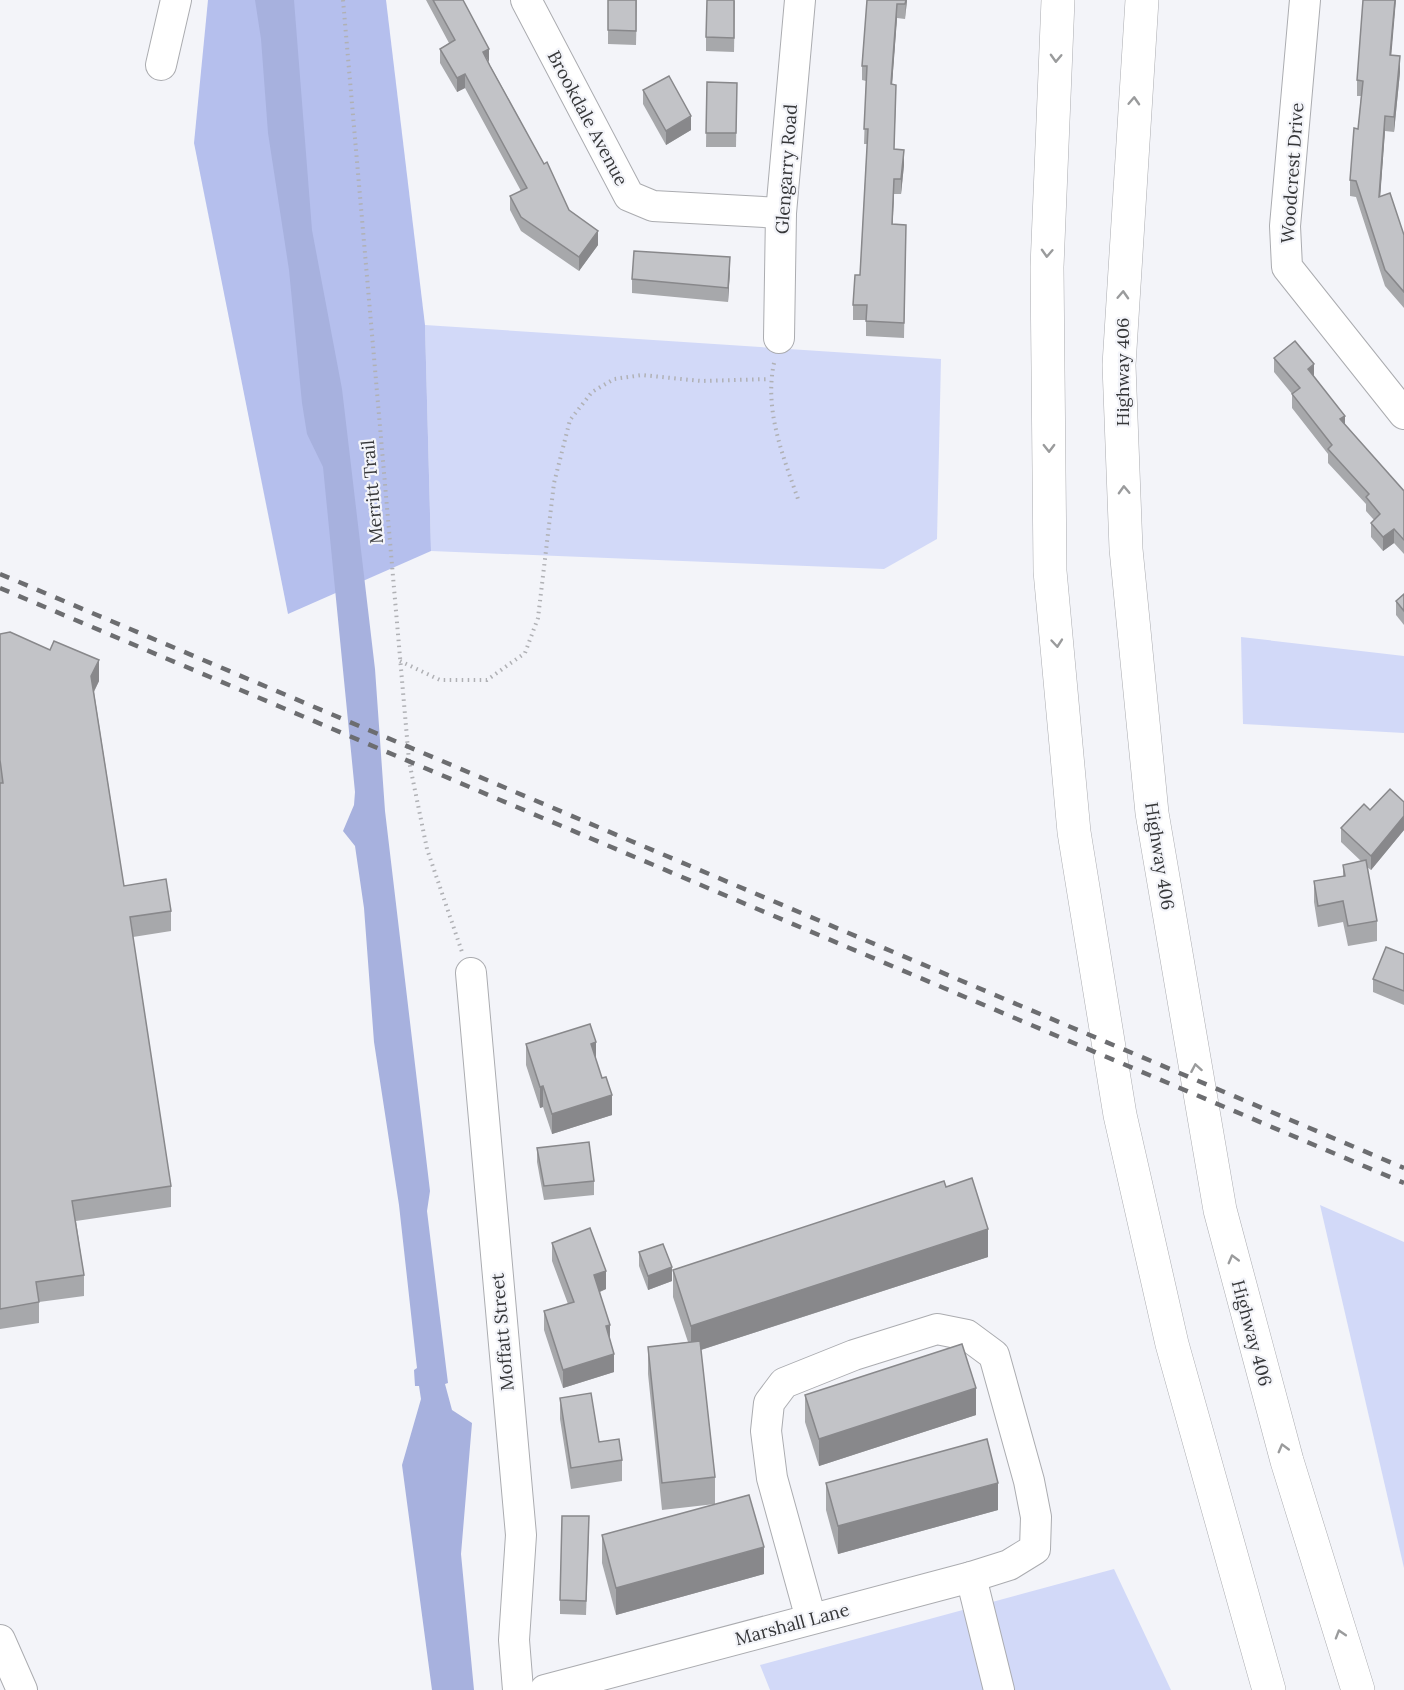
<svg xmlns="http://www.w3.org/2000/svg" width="1404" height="1690" font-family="Lora,serif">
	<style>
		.green { fill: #d2d9f8 }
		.forest { fill: #b5bfed }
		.water { fill: #a7b1de }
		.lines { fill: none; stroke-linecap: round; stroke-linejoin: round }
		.minor-casing { stroke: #abacb0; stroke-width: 32 }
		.highway-casing { stroke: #abacb0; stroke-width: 34 }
		.path { stroke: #b0b1b5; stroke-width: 4; stroke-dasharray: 1.5 4.5; stroke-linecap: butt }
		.minor { stroke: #fff; stroke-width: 30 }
		.highway { stroke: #fff; stroke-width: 33 }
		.rail { stroke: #6c6d70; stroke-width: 4.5; stroke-dasharray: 10 10; stroke-linecap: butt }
		.wall { fill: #a7a8ab }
		.shaded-wall { fill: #88888b }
		.building { fill: #c2c3c7; stroke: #88888b; stroke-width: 1.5 }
		.oneway { stroke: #9a9b9c }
		.labels { text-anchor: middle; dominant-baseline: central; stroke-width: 4.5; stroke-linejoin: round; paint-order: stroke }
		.street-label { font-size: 18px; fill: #363739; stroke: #f3f4f9 }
	</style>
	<rect width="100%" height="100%" fill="#f3f4f9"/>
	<g class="green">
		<path d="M425,325L941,359L937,539L884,569L431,551Z"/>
		<path d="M1241,637L1404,656V733L1243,724Z"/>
		<path d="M1320,1205L1404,1242V1568Z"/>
		<path d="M1114,1569L1171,1690H770L760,1665Z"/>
	</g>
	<path class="forest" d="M208,0H386L425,325L431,551L288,614L194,143Z"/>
	<path class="water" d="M255,0H294L312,230L342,389L375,669L385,811L430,1191L427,1211L446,1367L448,1383L445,1384L452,1410L472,1423L461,1554L474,1690H432L402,1465L421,1399L419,1386H415L414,1370L417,1368L399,1205L374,1042L364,908L355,846L343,831L354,805L355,792L323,467L307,434L302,403L289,270L268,133L261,39Z"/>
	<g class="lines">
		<defs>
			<g id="minor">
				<path d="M526,0L629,196L653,206L781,213"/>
				<path d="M1305,0L1285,226L1287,267L1404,414"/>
				<path d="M161,65L176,0"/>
				<path d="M779,338L781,213L800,0"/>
				<path d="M471,973L521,1535L514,1640L518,1690"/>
				<path d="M971,1577L999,1690"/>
				<path d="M0,1640L22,1690"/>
				<path d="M545,1690L971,1577L1009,1565L1035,1549L1036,1517L1029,1481L994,1355L967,1335L937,1329L854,1355L784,1383L769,1403L766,1431L772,1478L811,1619"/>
			</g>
			<g id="highway">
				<path d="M1058,0L1047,267L1050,571L1074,832L1120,1115L1172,1344L1269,1690"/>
				<path d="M1142,0L1119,365L1126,549L1152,813L1220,1210L1287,1461L1358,1690"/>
			</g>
		</defs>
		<use href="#minor" class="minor-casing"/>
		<use href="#highway" class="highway-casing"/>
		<g class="path">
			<path d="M343,0L409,761L427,849L462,952"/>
			<path d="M774,363C764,410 783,456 798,499"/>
			<path d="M400,661L440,680H487L525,653L538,618L554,483L570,420L592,392L614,379L642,375L701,381L770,379"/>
		</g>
		<use href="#minor" class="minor"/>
		<use href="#highway" class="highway"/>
		<g class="rail">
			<path d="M0,574L1404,1168"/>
			<path d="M0,588L1404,1183"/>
		</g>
	</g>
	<g class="wall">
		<path d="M426,0H463L489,63L569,210L598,245L579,271L521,231L510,210V196L521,191L465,88L457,92L440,63V49L449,43Z"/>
		<path d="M608,0H637L636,45L608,44Z"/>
		<path d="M735,0L734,52L706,51V37Z"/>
		<path d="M867,0H907L905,19L897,18L892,84L896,100L894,149L904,165L901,194H894L892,224L906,225L904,338L866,336V320H853V305L860,275L867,144H864L866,81L862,80V66Z"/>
		<path d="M1391,55L1400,72L1394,132L1385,131L1380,197L1404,235V308L1385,286L1356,197L1350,196V180L1358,129L1361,96H1357V80Z"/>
		<path d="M707,82L737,83L736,147H706Z"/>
		<path d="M643,90L691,130L666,145L643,104Z"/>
		<path d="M730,270L728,302L632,293V279Z"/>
		<path d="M1274,358L1314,377L1345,425L1404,491V554L1394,543L1383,551L1371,537V523L1374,520L1366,511V504L1328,463V454L1292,408V394L1274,372Z"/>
		<path d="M1404,594V625L1396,615V601Z"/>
		<path d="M0,634L99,681L94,692L124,886L171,911V931L133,937L171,1186V1207L76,1221L84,1275V1296L39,1302V1323L0,1329Z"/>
		<path d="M1404,802V830L1371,870L1367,867L1377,921V941L1348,946L1343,922L1318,927L1314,902V881L1343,876V865L1361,861L1341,842V828L1370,810Z"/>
		<path d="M1404,954V1005L1373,992V979Z"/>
		<path d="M526,1044L596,1060L612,1115L552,1134L543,1107L540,1108L526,1065Z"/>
		<path d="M537,1148L594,1181V1195L544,1200L537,1162Z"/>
		<path d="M946,1187L988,1257L701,1350L715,1477V1504L662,1510L648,1374V1347L688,1342L673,1297V1270Z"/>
		<path d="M552,1243L606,1289L600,1292L610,1340L614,1372L563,1388L544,1330V1311L568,1304L552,1261Z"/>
		<path d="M639,1252L672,1281L648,1290L639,1266Z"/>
		<path d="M805,1395L976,1415L819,1466L805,1422Z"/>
		<path d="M560,1398L599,1442L622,1460V1481L571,1489L560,1419Z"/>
		<path d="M826,1483L998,1510L838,1554L826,1510Z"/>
		<path d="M589,1530L586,1615L560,1614V1600Z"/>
		<path d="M602,1535L764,1574L616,1615L602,1563Z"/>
	</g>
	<g class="shaded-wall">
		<path d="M906,0H907L905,19Z"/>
		<path d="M1395,0H1396L1390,71V55Z"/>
		<path d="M897,4V18L891,99V84Z"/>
		<path d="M489,49V62L483,52Z"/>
		<path d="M1400,56V72L1394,132V117Z"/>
		<path d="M465,74V88L457,92V78Z"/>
		<path d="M691,116V130L666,145V131Z"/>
		<path d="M1385,116V131L1379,213V197Z"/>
		<path d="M904,150V165L901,194V179Z"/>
		<path d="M894,179V194L892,239V224Z"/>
		<path d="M598,231V245L579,271V257Z"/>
		<path d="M730,257V270L728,302V288Z"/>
		<path d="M1314,364V378L1308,369Z"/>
		<path d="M1345,416V430L1340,419Z"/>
		<path d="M1394,529V543L1383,551V537Z"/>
		<path d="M99,660V681L91,697V676Z"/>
		<path d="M1404,816V830L1371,870V856Z"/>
		<path d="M596,1042V1063L591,1044Z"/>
		<path d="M543,1086V1107L540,1108V1087Z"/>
		<path d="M612,1095V1115L552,1134V1114Z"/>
		<path d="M988,1229V1257L691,1353V1326Z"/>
		<path d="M672,1267V1281L648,1290V1276Z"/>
		<path d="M606,1271V1289L594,1294V1275Z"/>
		<path d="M610,1325V1343L606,1326Z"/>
		<path d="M614,1354V1372L563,1388V1370Z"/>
		<path d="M976,1388V1415L819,1466V1439Z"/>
		<path d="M998,1483V1510L838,1554V1526Z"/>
		<path d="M764,1547V1574L616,1615V1588Z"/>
	</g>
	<g class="building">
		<path d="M433,0H463L489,49L483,52L490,66L544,164L547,162L569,210L598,231L579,257L521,217L510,196L527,188L465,74L457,78L440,49L455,40Z"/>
		<path d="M608,0H636V31L608,30Z"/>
		<path d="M707,0H734V38L706,37Z"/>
		<path d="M867,0H906L905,4H897L891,84L896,85L894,149L904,150L901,179H894L892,224L906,225L904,323L866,321L867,305H853L855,275H860L868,129H864L867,66H862Z"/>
		<path d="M1363,0H1395L1390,55L1400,56L1394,117L1385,116L1379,197L1390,193L1404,235V292L1385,270L1356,181L1350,180L1354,128L1358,129L1363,81L1357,80Z"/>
		<path d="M669,76L691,116L666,131L643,90Z"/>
		<path d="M707,82L737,83L736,133H706Z"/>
		<path d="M634,251L730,257L728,288L632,279Z"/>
		<path d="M1295,341L1314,364L1308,369L1345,416L1340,419L1404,491V540L1394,529L1383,537L1371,523L1380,514L1366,497L1369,494L1328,449L1332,445L1292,394L1300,388L1274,358Z"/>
		<path d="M1404,594V611L1396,601Z"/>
		<path d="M10,632L50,650L54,641L99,660L91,676L124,886L166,879L171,911L130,917L171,1186L72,1201L84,1275L36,1282L39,1302L0,1309V783H3L0,760V634Z"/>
		<path d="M1390,789L1404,802V816L1371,856L1341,828L1364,804L1370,810Z"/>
		<path d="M1366,860L1377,921L1348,926L1343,901L1318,906L1314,881L1345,876L1343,865Z"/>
		<path d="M1386,947L1404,954V991L1373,979Z"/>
		<path d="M590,1024L596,1042L591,1044L602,1078L606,1077L612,1095L552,1114L543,1086L540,1087L526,1044Z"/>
		<path d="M589,1142L594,1181L544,1186L537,1148Z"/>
		<path d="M972,1178L988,1229L691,1326L673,1270L944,1181L946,1187Z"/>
		<path d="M590,1228L606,1271L594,1275L610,1325L606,1326L614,1354L563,1370L544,1311L574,1302L552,1243Z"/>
		<path d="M663,1244L672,1267L648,1276L639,1252Z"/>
		<path d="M700,1341L715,1477L662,1483L648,1347Z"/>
		<path d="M962,1344L976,1388L819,1439L805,1395Z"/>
		<path d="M591,1393L599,1442L619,1439L622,1460L571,1468L560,1398Z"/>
		<path d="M987,1439L998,1483L838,1526L826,1483Z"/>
		<path d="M749,1495L764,1547L616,1588L602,1535Z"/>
		<path d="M562,1516H589L586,1601L560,1600Z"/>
	</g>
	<defs><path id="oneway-chevron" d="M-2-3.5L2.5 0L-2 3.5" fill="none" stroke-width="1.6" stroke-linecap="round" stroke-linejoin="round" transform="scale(1.5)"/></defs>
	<g class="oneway">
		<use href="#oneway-chevron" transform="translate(1056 58) rotate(92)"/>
		<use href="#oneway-chevron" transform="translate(1134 101) rotate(-87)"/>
		<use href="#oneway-chevron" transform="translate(1047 253) rotate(93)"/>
		<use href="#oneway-chevron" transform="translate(1123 295) rotate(-87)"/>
		<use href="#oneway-chevron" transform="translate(1049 448) rotate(89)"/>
		<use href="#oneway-chevron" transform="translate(1124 490) rotate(-92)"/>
		<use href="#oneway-chevron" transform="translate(1057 643) rotate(85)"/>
		<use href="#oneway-chevron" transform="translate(1196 1068) rotate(-100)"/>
		<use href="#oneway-chevron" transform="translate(1233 1259) rotate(-105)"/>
		<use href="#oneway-chevron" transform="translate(1283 1448) rotate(-105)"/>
		<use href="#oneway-chevron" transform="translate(1340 1634) rotate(-107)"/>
	</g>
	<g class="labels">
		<g class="street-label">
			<text transform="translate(588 118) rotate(62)">Brookdale Avenue</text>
			<text transform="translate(786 169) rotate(-86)">Glengarry Road</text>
			<text transform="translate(1292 173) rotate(-86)">Woodcrest Drive</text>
			<text transform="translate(1122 372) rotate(-90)">Highway 406</text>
			<text transform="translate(372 492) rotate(-95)">Merritt Trail</text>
			<text transform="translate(1160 856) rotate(81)">Highway 406</text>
			<text transform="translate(502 1332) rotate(-95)">Moffatt Street</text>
			<text transform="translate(1252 1333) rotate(75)">Highway 406</text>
			<text transform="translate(792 1624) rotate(-15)">Marshall Lane</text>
		</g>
	</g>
</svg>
